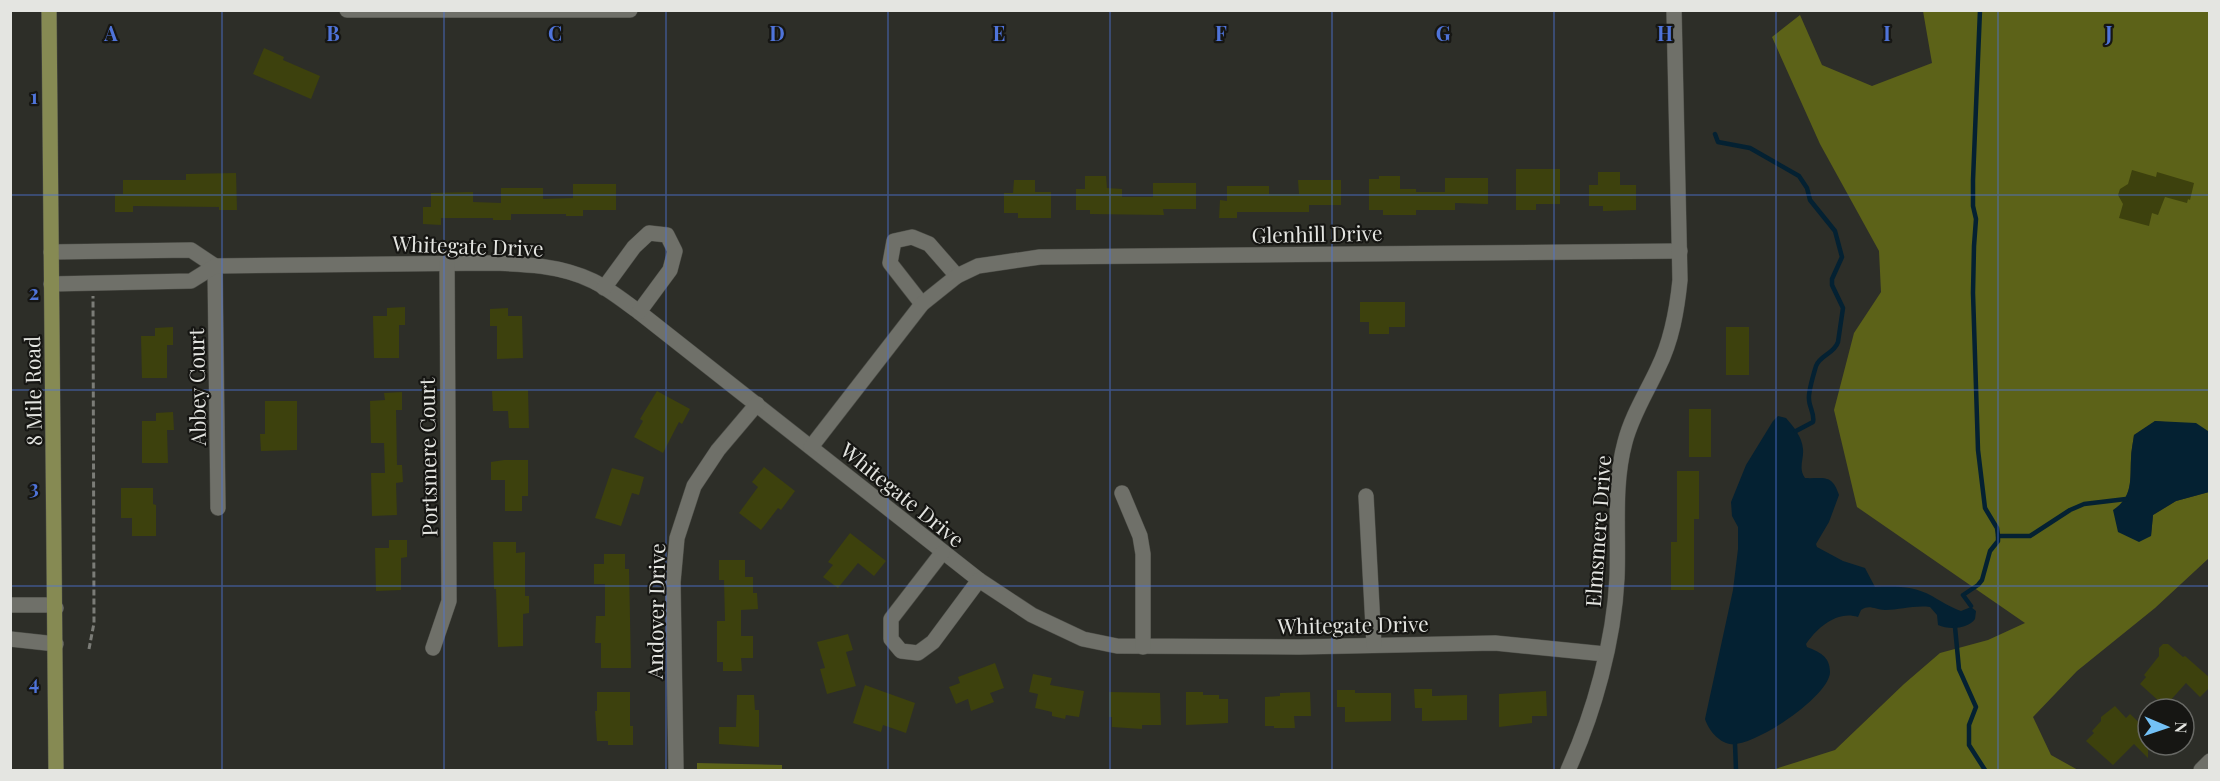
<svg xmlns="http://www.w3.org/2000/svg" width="2220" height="781" font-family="'Playfair Display',serif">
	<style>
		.forest { fill: #5c6218 }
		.water { fill: #042132 }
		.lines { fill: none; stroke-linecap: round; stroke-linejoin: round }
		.stream { stroke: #042132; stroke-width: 4.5 }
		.building { fill: #3d410d }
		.street-casing { stroke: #4c4d47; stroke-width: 16 }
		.secondary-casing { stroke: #4c4d47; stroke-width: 16 }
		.path { stroke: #7b7c77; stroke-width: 3; stroke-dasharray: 6 3; stroke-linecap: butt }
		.street { stroke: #6f7069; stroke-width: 15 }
		.secondary { stroke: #868a53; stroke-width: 15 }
		.grid { fill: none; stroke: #4f74da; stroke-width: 1.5; stroke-opacity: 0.55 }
		.labels { text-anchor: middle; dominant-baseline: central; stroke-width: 4.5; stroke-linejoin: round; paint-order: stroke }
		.street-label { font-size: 21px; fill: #e4e5e1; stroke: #161613 }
		.grid-label { font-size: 20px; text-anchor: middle; font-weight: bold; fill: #4f74da; stroke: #161613; stroke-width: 4.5; stroke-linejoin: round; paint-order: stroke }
	</style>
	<rect width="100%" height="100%" fill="#2d2e28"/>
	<g class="forest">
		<path d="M1923,11H2209V450L2175,423L2155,421L2134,435C2133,443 2131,451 2131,459C2130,477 2133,491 2120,505L2151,536L2153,515L2176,501L2209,492V558L2155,608L2077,671L2033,717L2051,755L2078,770H1772L1835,750L1904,684L1940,653L1988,640L2025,623L1857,507L1834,410L1854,333L1881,292L1879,251L1820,144L1772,37L1800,15L1822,65L1872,86L1932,63Z"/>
		<path d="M697,763L782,765V770H697Z"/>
	</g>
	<g class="water">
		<path d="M1778,416L1786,418C1794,427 1802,437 1803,449C1804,460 1798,468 1805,478C1823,479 1832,473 1839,495L1829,522L1816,544L1817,547L1843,561L1865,568L1875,587C1896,586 1913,586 1932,596C1942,602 1950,607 1961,611L1971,607L1976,611L1975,619C1968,629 1949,630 1938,625L1937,615L1930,607C1914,605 1900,610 1885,610C1875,610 1870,604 1861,610L1858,617C1837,610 1817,628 1806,644L1807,647C1819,652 1830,656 1830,672C1830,696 1753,748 1730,744C1718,742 1708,729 1705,719L1733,590L1738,549V527L1732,516L1731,502L1746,465L1773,421Z"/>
		<path d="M2155,421L2196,423L2208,431L2209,492L2176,501L2153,515L2151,536L2139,542L2118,532L2113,510C2133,497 2130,480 2131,459C2131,451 2133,443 2134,435Z"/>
	</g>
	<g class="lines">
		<g class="stream">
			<path d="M1715,134L1718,142L1750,148L1799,176L1807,188L1810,200L1835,231L1842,257L1832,279V285L1843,308L1838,342C1834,354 1820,355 1816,366C1814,373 1808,392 1809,399C1809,407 1815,414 1813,422L1796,431"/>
			<path d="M1998,536H2030L2070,510L2084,504L2126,499"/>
			<path d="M1971,606L1963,595L1978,585L1982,580L1990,551L1998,541V536L1997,528L1985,508L1978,450L1973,293L1974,246L1976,219L1973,206V180L1980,10"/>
			<path d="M1955,627L1959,669L1976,707L1969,725V745L1985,770"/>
			<path d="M1735,744L1736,770"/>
		</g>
	</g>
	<g class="building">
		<path d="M264,48L284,57L283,60L320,76L311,99L253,74Z"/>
		<path d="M1516,169H1560V204H1536V210H1516Z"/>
		<path d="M2132,170L2156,177L2157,172L2194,183L2190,200L2188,199L2187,203L2165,197L2158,215L2152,213L2149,226L2119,218L2123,204L2118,195L2120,189L2128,184Z"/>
		<path d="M1598,172H1620V185H1636V210L1603,211V206H1589V185H1598Z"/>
		<path d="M236,173L237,210H219V207L133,206V212H115V194H123V180H186V174Z"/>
		<path d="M1085,176H1106L1107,188L1122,189V197H1153V183H1196V209H1163L1164,215L1090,214V210H1076V189H1085Z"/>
		<path d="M1379,176H1400V189H1416V192H1445V178H1488V204L1455,203V210H1416V215H1383V210H1369V179H1379Z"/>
		<path d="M1014,180H1035V192H1051V218H1018V213H1004V193H1013Z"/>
		<path d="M1298,180H1341V205H1309V212H1237V218H1219L1220,200L1227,201V186H1269V194H1299Z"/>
		<path d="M573,184H616V210H583V216H566V214H511V220H493V218H441V225L423,224V207H431V193L473,192V202L501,203V188H543V199L573,198Z"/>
		<path d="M1360,302H1405V327H1389V334H1369V322H1360Z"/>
		<path d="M405,307V325H399V358H374L373,316H387V308Z"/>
		<path d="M508,308V316H522L523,358L497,359V326H490V309Z"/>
		<path d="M173,327V345H167V378H142L141,336H155V328Z"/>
		<rect x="1726" y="327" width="23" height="48"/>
		<path d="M528,390L529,428H509L508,411H493L492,391Z"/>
		<path d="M657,391L690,409L682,424L679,422L663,453L634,437L643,421L640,419Z"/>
		<path d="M402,392V410H396L397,465H402L403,482L396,483L397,515L372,516L371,473H385L384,443H371L370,401L385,400L384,393Z"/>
		<path d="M265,401H297V450L261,451L260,434H265Z"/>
		<rect x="1689" y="409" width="22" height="48"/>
		<path d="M173,412L174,430H167L168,463H142V421H156V413Z"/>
		<path d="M504,460H528V496H522V511H505V480H491V462Z"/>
		<path d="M764,467L795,491L781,510L778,508L761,530L739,513L758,487L752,482Z"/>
		<path d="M612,468L644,477L639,495L632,493L621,526L595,518Z"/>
		<path d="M1677,471H1699V519H1694V590H1671V542H1677Z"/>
		<path d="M121,488H153V504L156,505V536H132V518H121Z"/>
		<path d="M850,533L886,561L874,576L858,563L838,588L823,577L833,565L828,562Z"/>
		<path d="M389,540H407V557L401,558V590L376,591L375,548H389Z"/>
		<path d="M493,542H516V553L525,552V596H529V613L523,614V646L498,647L496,589H494Z"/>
		<path d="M604,554H625V569H629L631,668H601V643H595L596,616H605V584H594V564H604Z"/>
		<path d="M719,560H745V577H753V593H757L758,609L741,610V636H753V658H741L742,671H723V662H717V621H725L724,580H719Z"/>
		<path d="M848,634L853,650L846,652L856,686L827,694L820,669L825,668L817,642Z"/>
		<path d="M2163,644H2168L2183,657L2185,656L2210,678V687L2200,697L2186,683L2169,702L2165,699L2161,703L2140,684L2146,677L2144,675L2159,656V648Z"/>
		<path d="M995,663L1004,688L990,693L994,702L971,711L968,699L956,704L949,687L960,683L958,677Z"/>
		<path d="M1033,674L1052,678L1050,685L1084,691L1079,717L1066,715L1065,719L1052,716V712L1035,708L1038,694L1029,692Z"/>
		<path d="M865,685L915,703L906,733L883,725L881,732L853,723Z"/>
		<path d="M1414,689H1432V696L1467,695V720L1422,721V708H1415Z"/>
		<path d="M1337,690H1355V693H1391V721L1345,722V707H1337Z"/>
		<path d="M1546,691L1547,716H1532V723L1499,727V694Z"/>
		<path d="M597,692H630V726H633V745H608V741H597L595,711H597Z"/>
		<path d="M1109,692L1160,693L1161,725H1142V729L1112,727V717H1109Z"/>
		<path d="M1186,692H1203V695H1219V699H1228V723L1186,725Z"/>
		<path d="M1310,692L1311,716H1294L1295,728H1274V726H1265V697L1280,696V693Z"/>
		<path d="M737,695H754L755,710H759V747L719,744V727H736Z"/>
		<path d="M2115,706L2126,718L2130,714L2148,731V758L2134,744L2113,765L2086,741L2094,733L2092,731L2101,721V717Z"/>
	</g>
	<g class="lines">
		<defs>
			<g id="street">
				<path d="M347,10H630"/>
				<path d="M51,252L191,250L215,266"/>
				<path d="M215,266L218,508"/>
				<path d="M51,284L191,281L215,266L489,263C524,264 560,265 593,281C609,289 625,302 639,312L979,580L1032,615L1083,639L1117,646L1299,647L1495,643L1605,654"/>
				<path d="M604,288L634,247L649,233L667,235L675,251L670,270L639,312"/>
				<path d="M922,304L890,263L894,241L912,237L929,244L957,276"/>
				<path d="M811,447L922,304L957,276L978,266L1040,257L1680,251"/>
				<path d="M1122,493L1140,536L1143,554V647"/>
				<path d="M1366,496L1374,645"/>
				<path d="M942,553L891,619V639L901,651L918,653L933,642L979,580"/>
				<path d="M10,605H48L56,608"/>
				<path d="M10,639L56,644"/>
				<path d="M433,648L449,601L447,262"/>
				<path d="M676,770L673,582L677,538L694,486L718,450L757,404"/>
				<path d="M1568,770C1594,713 1614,641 1617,578C1619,533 1613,486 1625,442C1632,415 1647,392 1658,368C1672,340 1677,310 1680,280L1674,10"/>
				<path d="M2201,770L2210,761"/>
			</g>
			<path id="secondary" d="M49,10L56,770"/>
		</defs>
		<use href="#street" class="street-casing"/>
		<use href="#secondary" class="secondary-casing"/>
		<path class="path" d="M89,649L94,623L93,296"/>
		<use href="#street" class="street"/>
		<use href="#secondary" class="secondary"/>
	</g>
	<path class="grid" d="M222,10V770M444,10V770M666,10V770M888,10V770M1110,10V770M1332,10V770M1554,10V770M1776,10V770M1998,10V770M10,195H2210M10,390H2210M10,586H2210"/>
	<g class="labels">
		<g class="street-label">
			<text transform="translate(1317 233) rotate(-1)">Glenhill Drive</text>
			<text transform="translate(468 245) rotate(2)">Whitegate Drive</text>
			<text transform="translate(196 387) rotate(-91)">Abbey Court</text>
			<text transform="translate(32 391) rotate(-91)">8 Mile Road</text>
			<text transform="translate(427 457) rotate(-91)">Portsmere Court</text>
			<text transform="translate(903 494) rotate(39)">Whitegate Drive</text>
			<text transform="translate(1597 531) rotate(-86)">Elmsmere Drive</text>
			<text transform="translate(655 611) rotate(-89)">Andover Drive</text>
			<text transform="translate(1353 624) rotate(-1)">Whitegate Drive</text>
		</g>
	</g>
	<g class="grid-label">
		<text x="111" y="41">A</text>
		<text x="333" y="41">B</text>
		<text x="555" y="41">C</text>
		<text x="777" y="41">D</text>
		<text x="999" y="41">E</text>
		<text x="1221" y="41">F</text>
		<text x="1443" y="41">G</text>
		<text x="1665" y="41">H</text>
		<text x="1887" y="41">I</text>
		<text x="2109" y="41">J</text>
		<text x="34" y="104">1</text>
		<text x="34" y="300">2</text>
		<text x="34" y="495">3</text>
		<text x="34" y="690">4</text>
	</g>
	<rect width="2220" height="781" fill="none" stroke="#e4e5e1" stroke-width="24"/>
	<g transform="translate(2166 727) rotate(92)"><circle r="28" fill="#161613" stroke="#686965" stroke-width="1.5"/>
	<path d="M0-4.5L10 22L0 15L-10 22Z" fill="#73c1f6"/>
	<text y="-9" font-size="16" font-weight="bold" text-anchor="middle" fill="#e4e5e1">N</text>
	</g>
</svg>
